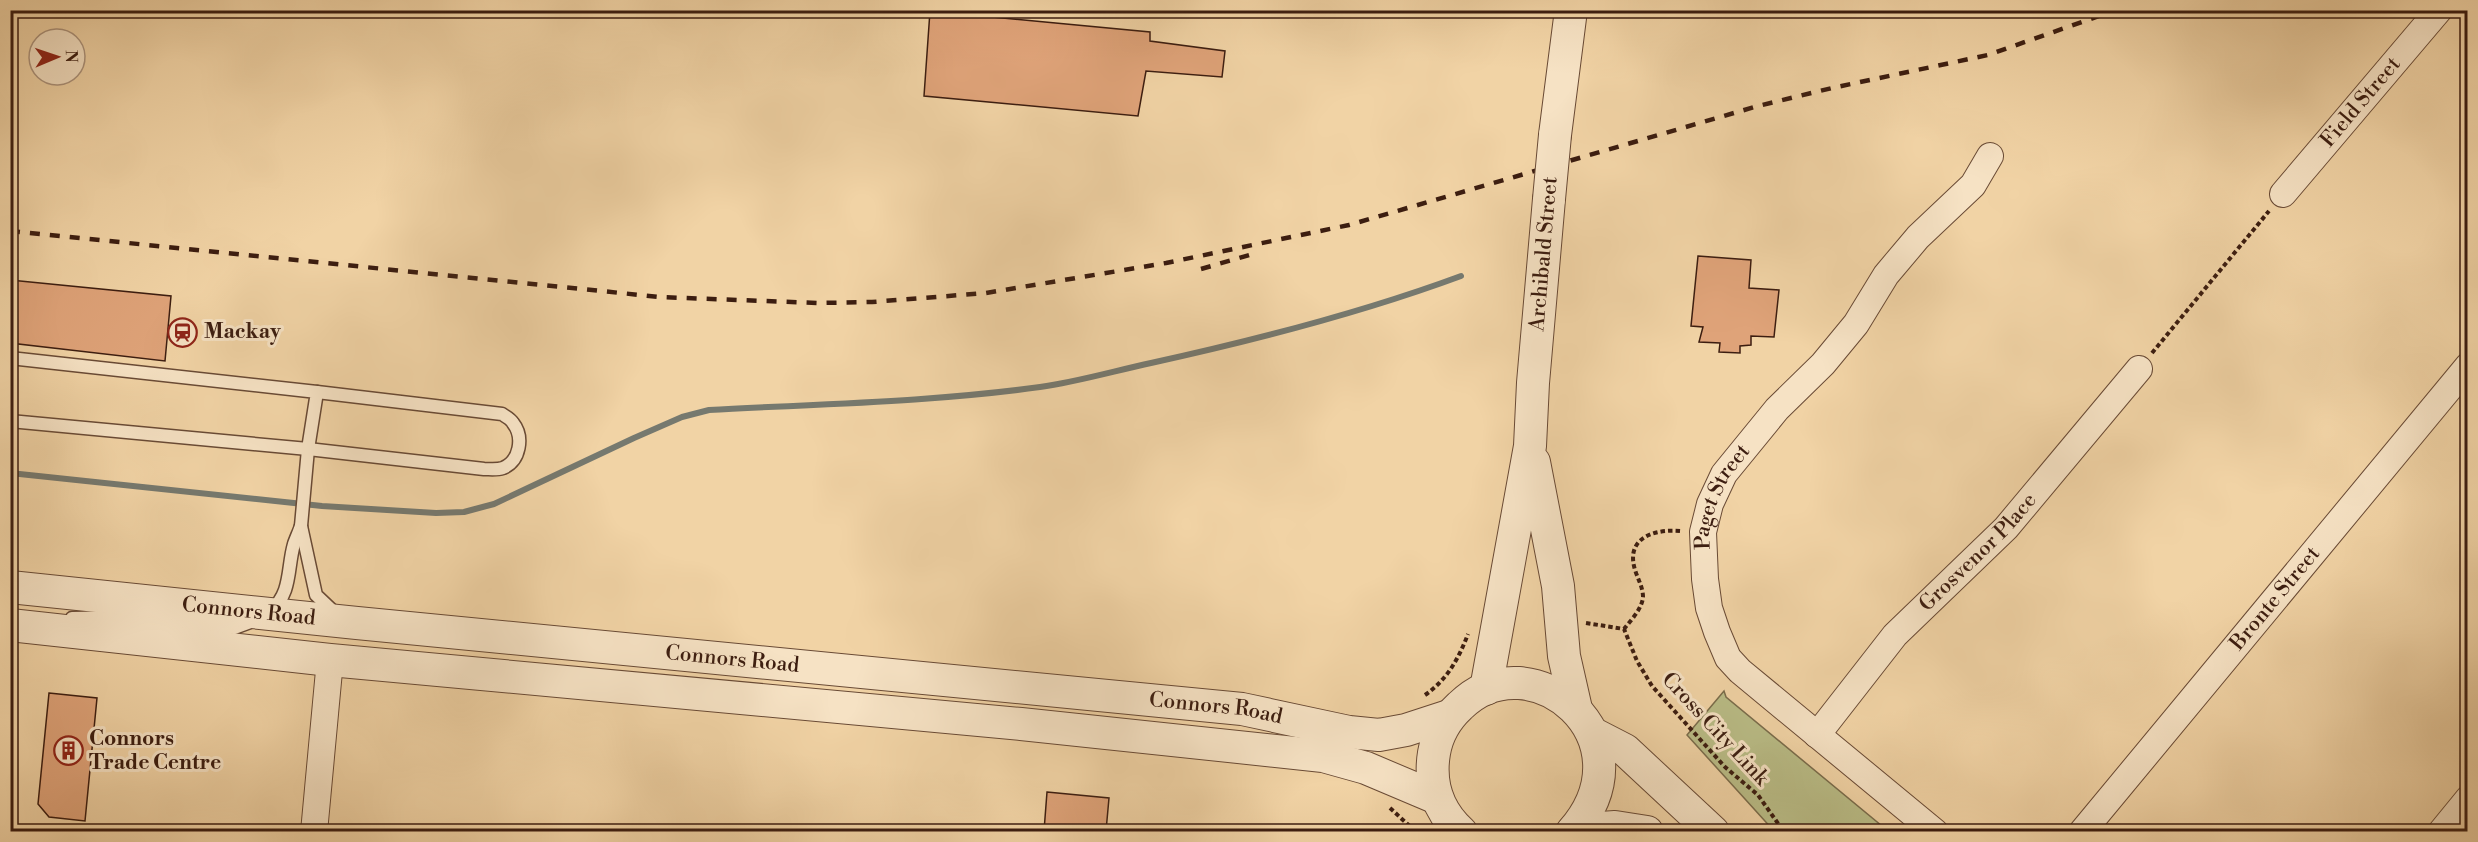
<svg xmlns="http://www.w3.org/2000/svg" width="2478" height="842" font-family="'Libre Bodoni',serif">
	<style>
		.green { fill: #b9bc86; stroke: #7a6c4b; stroke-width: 1.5 }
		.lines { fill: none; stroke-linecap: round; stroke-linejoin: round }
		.stream { stroke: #76796f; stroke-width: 6 }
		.building { fill: #dfa379; stroke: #3c1d10; stroke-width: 1.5 }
		.service-casing { stroke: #694a35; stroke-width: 15 }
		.minor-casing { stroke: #694a35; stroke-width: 28 }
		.tertiary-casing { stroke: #694a35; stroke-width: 34 }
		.path { stroke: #3c1d10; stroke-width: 4; stroke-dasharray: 4.5 3; stroke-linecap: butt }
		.service { stroke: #f6e2c4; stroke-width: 12 }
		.minor { stroke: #f6e2c4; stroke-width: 26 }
		.tertiary { stroke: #f6e2c4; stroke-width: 32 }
		.rail { stroke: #3c1d10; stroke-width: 4.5; stroke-dasharray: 10 10; stroke-linecap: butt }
		.tertiary-bridge-casing { stroke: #694a35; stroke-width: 34; stroke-linecap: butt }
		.tertiary-bridge { stroke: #f6e2c4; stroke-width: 32 }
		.labels { text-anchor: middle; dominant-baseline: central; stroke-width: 6; stroke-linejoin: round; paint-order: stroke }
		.street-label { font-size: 21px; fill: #3c1d10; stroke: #f6e2c4 }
		.poi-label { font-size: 21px; font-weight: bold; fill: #3c1d10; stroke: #f6e2c4; text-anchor: start }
	</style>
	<rect width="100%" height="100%" fill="#f1d3a5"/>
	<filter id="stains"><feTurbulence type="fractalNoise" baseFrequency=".00333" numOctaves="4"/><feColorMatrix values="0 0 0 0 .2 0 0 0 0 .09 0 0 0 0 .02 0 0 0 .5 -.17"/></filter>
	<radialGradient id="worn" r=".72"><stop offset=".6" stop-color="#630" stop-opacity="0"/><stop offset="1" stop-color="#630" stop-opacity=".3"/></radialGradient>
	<path class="green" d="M1724,691L1726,697L1888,831H1774L1687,735Z"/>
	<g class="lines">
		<path class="stream" d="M10,473L322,506L436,513L464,512L494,504L634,438L682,417L709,410C819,404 932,402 1040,387C1077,382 1114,371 1151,363C1256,340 1361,313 1461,276"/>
	</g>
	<g class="building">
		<path d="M930,11L1150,32V41L1225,51L1222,77L1146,71L1138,116L924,96Z"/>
		<path d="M1698,256L1751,260L1749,288L1779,290L1774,337L1751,336V345L1740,346V353L1719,352L1720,343L1699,342L1703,327L1691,326Z"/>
		<path d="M10,280L171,296L165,361L10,343Z"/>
		<path d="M49,693L97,698L85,821L49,817L38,804Z"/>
		<path d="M1047,792L1109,798L1106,831H1044Z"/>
	</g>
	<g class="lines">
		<defs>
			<g id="service">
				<path d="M10,358L317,392L308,449L301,526L316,595L335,613"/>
				<path d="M10,421L308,449L484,469C490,469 497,470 503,468C520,461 524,437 513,423C511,419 505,416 502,414L317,392"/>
				<path d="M271,610C292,593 287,568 294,544C296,538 299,532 301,526"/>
				<path d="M72,618L121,617L234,628L253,621"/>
			</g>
			<g id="minor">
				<path id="s1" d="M2283,194L2439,10"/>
				<path id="s2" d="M1817,735L1895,635L2006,528L2139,369"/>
				<path d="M314,832L330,660"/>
				<path id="s3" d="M1935,832L1740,671L1728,658L1717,632L1709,608L1705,579L1703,532L1710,504L1724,474L1777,409L1823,364L1856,324L1886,275L1918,237L1973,185L1990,156"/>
				<path id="s4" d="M2082,832L2468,366"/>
				<path d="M2441,832L2468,799"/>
			</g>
			<g id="tertiary">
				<path d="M1555,135L1571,10"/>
				<path d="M1534,462L1558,586L1564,656L1576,709"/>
				<path id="s5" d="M10,587L357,623L1242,709L1349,732L1379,735L1406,730L1449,716"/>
				<path d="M10,625L330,660L1021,724L1323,756L1366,768L1437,798"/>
				<path d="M1486,689L1530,446L1533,383L1549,199"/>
				<path d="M1592,733L1625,750L1713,832"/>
				<path d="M1574,830L1615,827L1647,832"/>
				<path d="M1461,832C1438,811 1429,783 1434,753C1437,735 1446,719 1460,706C1531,636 1654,739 1572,832"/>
			</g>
		</defs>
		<use href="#service" class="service-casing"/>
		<use href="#minor" class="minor-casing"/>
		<use href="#tertiary" class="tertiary-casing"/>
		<g class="path">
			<path d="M2152,353L2269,211"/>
			<path d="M1586,623L1624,629L1637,661L1652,686L1725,767L1758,795L1784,832"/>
			<path d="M1624,629C1631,620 1642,609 1643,597C1643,586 1636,576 1634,566C1627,535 1659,529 1681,531"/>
			<path d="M1425,695C1447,680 1459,658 1468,634"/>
			<path d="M1390,808L1416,832"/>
		</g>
		<use href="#service" class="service"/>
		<use href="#minor" class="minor"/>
		<use href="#tertiary" class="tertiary"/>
		<g class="rail">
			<path d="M10,231L660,297L819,303L872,302L986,293L1166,263L1349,225L1758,106L1832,88L1988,55L2116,10"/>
			<path d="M1201,269L1253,254"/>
		</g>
		<defs>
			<path id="tertiary-bridge" d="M1549,199L1555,135"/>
		</defs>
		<use href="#tertiary-bridge" class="tertiary-bridge-casing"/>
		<use href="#tertiary-bridge" class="tertiary-bridge"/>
	</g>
	<defs>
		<symbol id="station-ring" viewBox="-11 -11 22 22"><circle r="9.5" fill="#f6e2c4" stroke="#8f2418" stroke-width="1.5"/><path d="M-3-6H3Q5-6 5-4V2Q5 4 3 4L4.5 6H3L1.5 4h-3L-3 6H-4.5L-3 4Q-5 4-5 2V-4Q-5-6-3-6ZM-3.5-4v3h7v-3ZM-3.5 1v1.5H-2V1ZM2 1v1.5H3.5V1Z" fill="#8f2418"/></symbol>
		<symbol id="building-ring" viewBox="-11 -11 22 22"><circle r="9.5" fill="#f6e2c4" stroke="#8f2418" stroke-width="1.5"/><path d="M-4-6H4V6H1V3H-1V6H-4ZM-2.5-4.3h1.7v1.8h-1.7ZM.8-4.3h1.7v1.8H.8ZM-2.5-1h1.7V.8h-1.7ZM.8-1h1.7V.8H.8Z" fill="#8f2418"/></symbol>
	</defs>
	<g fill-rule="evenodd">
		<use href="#station-ring" x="166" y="316" width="33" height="33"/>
		<use href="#building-ring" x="52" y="734" width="33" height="33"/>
	</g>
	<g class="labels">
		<g class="street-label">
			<text stroke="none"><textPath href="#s1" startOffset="120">Field Street</textPath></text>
			<text transform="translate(1544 254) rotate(-85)">Archibald Street</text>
			<text stroke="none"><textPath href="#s3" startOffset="440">Paget Street</textPath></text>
			<text stroke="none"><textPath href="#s2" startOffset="244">Grosvenor Place</textPath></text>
			<text stroke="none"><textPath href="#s4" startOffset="303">Bronte Street</textPath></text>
			<text stroke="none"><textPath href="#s5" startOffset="240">Connors Road</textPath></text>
			<text stroke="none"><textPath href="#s5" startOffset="726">Connors Road</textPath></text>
			<text stroke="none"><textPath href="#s5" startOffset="1212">Connors Road</textPath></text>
			<text transform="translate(1715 729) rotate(47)">Cross City Link</text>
		</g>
		<g class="poi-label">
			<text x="204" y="332">Mackay</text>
			<text x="89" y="739">Connors<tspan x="89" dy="24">Trade Centre</tspan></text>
		</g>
	</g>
	<rect width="2478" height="842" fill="none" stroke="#f1d3a5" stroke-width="36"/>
	<rect x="12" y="12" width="2454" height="818" fill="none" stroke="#3c1d10" stroke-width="3"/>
	<rect x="18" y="18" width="2442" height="806" fill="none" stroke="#3c1d10" stroke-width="1.5"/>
	<g transform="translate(57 57) rotate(88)"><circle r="28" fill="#f6e2c4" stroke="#ac937c" stroke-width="1.5"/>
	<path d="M0-4.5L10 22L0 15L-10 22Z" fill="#8f2418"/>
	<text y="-9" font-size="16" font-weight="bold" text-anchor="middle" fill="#3c1d10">N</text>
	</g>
	<rect width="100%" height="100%" filter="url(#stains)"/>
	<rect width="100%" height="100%" fill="url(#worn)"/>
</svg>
